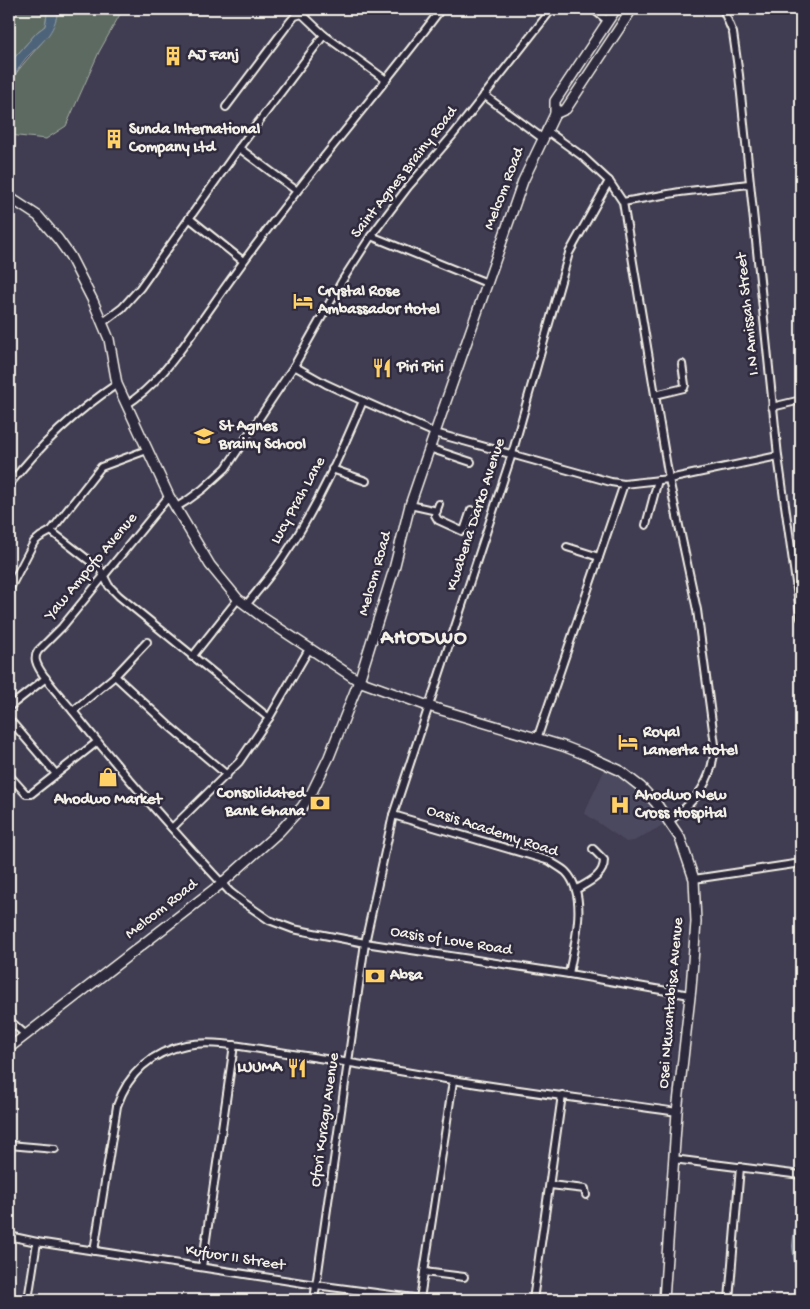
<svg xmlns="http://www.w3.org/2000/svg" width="810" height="1309" font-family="'Gochi Hand',sans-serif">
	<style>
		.built { fill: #4c485f }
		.green { fill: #5c6b62; stroke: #a8aea5 }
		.water { fill: #4e6379; stroke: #909ca5 }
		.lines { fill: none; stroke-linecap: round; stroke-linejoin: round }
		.stream { stroke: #909ca5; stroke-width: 2 }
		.street-casing { stroke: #f4f1e8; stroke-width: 10 }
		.secondary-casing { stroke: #f4f1e8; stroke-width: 12 }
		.street { stroke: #2f2a3d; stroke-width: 6 }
		.secondary { stroke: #2f2a3d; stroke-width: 9 }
		.labels { text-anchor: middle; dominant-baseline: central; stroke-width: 5; stroke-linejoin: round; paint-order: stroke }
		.poi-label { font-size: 16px; font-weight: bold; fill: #f4f1e8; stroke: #2f2a3d; text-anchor: start }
		.street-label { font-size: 16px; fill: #f4f1e8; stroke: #2f2a3d }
		.district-label { font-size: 21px; font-weight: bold; letter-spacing: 1px; fill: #f4f1e8; stroke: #2f2a3d }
	</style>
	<rect width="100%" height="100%" fill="#403c51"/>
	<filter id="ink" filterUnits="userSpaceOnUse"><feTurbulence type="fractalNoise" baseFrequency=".02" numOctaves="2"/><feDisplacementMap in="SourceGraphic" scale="10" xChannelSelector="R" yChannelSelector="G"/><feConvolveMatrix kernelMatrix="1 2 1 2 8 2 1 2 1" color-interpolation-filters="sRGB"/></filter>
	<g filter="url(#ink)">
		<path class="built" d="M606,767L618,773L632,784L646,798L667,823L634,841L626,842L584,813Z"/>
		<g class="green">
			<path d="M9,9H48L45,26L37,32L9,64Z"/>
			<path d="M58,9H123L99,52L66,126L46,139L9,135C9,124 6,92 10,84C22,58 55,38 58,9Z"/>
		</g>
		<path class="water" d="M48,9H58C55,34 42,42 26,58C19,66 14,77 9,86V64L37,32L45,26Z"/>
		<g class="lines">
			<path class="stream" d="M794,1300L797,1281L793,1246L795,1226L801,1206"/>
			<defs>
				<g id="street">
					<path d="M593,9L608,21"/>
					<path d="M723,9L733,33L739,75L778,456L801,618"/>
					<path d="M302,14L324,35L386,80"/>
					<path d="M484,95L542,138"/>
					<path d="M226,107L289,23L295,16L302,14L305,9"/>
					<path d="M609,181L623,202L669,479L697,610L715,745C712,783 698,798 670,821"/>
					<path d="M297,191L239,148L324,35"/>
					<path d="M623,202L680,192L749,184"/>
					<path d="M189,218L243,261"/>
					<path d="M371,236L487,283"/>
					<path d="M102,323L122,308L140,288L239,148"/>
					<path d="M294,366L342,281L371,236L408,187L453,135L552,9"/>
					<path d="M655,395L684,388L685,385L682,364"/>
					<path d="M126,405C155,387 175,358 195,330C217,299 238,268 261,238C319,160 383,87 441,9"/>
					<path d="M772,407L801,400"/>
					<path d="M429,448L471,462"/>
					<path d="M147,450L101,467L51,531L100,569L109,586L119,596L269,718"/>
					<path d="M332,469L366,481"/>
					<path d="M9,485C40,445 75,412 117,384"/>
					<path d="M169,496L62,627L38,651C36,654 35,657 36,661C39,674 63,699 72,710C122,773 175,833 230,892L243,902L269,920L293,929L365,943L569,974L690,995"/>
					<path d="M439,504L435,515L438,520L462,531L465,528L471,510"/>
					<path d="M410,505L437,511"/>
					<path d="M175,508L188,500L203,489L226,468L294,366L326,384L363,401L435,433L611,482L624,484L669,479L778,456"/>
					<path d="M646,525L658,480"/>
					<path d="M567,547L599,557"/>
					<path d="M9,590L34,542L40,537L51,531"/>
					<path d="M246,605C259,589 273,573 284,556C316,510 341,453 363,401"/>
					<path d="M192,657L238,599"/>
					<path d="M115,676L147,642"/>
					<path d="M9,707L46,678"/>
					<path d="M73,711L115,676L168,725L227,775"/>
					<path d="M9,719L56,774"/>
					<path d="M537,739L624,484"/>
					<path d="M9,775L26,794H31L97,742"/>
					<path d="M393,815L550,861C555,865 562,868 566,872C589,896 574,945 569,974"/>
					<path d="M172,828L239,762L269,718L309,649"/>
					<path d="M694,879L801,863"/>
					<path d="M577,889C589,882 604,876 604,860L593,849"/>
					<path d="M9,1020L26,1035"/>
					<path d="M9,1145L55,1149"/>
					<path d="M673,1159L801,1175"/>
					<path d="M550,1185L585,1189L586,1195"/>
					<path d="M9,1236L37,1242L316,1285L429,1300"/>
					<path d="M94,1251L117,1106C128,1073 152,1052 186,1045C213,1040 246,1047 273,1051C319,1058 365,1065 411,1073C499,1089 588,1099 677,1112"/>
					<path d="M202,1267L234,1045"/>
					<path d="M424,1272L464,1277"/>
					<path d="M420,1299L453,1081"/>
					<path d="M28,1300L37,1242"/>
					<path d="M314,1300L365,943L393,815L512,454L569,253L609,181L582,156L546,130"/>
					<path d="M533,1300L562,1095"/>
					<path d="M729,1300L740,1167"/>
				</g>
				<g id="secondary">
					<path d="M555,114V101L616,9"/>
					<path d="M9,197L38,216L58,239L70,256L93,301L109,339L117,384L169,496L210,565L238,599L262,617L359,681L428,706L563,746L586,755L619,770L641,787L656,803L680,838L694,879L696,922L691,988L677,1112L664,1300"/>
					<path d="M9,1048L222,883L279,832L302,807L312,792L329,757L359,681L394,569L410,505L423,467L523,181L555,114L566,109L632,9"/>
				</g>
			</defs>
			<use href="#street" class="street-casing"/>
			<use href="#secondary" class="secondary-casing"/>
			<use href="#street" class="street"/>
			<use href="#secondary" class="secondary"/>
		</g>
	</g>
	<defs>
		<symbol id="building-bare" viewBox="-9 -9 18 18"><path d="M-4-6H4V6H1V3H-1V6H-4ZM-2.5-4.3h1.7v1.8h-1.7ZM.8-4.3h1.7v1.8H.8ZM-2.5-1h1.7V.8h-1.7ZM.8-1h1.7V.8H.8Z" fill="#ffd166" stroke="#2f2a3d" stroke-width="2.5" paint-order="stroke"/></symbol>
		<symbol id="hotel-bare" viewBox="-9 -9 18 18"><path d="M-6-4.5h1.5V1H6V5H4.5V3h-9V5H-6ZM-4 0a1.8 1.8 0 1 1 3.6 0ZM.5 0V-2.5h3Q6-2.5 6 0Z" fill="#ffd166" stroke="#2f2a3d" stroke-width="2.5" paint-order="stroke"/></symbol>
		<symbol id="restaurant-bare" viewBox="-9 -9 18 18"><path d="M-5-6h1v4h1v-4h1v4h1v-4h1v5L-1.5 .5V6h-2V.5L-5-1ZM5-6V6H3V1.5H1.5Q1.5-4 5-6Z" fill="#ffd166" stroke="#2f2a3d" stroke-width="2.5" paint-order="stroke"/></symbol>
		<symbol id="school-bare" viewBox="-9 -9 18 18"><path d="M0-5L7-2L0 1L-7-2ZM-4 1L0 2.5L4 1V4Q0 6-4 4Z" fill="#ffd166" stroke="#2f2a3d" stroke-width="2.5" paint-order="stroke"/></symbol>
		<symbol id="shop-bare" viewBox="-9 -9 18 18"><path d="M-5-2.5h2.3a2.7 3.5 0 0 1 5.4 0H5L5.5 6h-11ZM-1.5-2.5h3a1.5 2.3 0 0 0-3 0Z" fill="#ffd166" stroke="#2f2a3d" stroke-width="2.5" paint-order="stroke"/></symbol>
		<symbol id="bank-bare" viewBox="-9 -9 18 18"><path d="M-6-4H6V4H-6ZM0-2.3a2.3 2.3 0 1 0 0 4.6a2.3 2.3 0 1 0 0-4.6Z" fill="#ffd166" stroke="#2f2a3d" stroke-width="2.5" paint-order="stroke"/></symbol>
		<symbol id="hospital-bare" viewBox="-9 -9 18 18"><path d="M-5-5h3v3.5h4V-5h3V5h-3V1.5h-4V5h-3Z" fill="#ffd166" stroke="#2f2a3d" stroke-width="2.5" paint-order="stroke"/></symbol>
	</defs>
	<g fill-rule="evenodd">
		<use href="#building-bare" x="159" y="42" width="28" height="28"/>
		<use href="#building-bare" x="100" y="125" width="28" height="28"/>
		<use href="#hotel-bare" x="289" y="287" width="28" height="28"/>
		<use href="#restaurant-bare" x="368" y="354" width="28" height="28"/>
		<use href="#school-bare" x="190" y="422" width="28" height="28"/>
		<use href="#hotel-bare" x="614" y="728" width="28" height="28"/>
		<use href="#shop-bare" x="94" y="763" width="28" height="28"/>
		<use href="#bank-bare" x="306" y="789" width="28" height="28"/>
		<use href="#hospital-bare" x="606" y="791" width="28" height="28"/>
		<use href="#bank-bare" x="361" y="962" width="28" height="28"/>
		<use href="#restaurant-bare" x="283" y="1054" width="28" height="28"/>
	</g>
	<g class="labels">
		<g class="poi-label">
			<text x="188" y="56">AJ Fanj</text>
			<text x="129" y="130">Sunda International<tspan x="129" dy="18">Company Ltd</tspan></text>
			<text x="318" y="292">Crystal Rose<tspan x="318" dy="18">Ambassador Hotel</tspan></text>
			<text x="397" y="368">Piri Piri</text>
			<text x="219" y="427">St Agnes<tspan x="219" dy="18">Brainy School</tspan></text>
			<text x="643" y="733">Royal<tspan x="643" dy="18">Lamerta Hotel</tspan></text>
			<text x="305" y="794" text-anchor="end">Consolidated<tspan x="305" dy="18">Bank Ghana</tspan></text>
			<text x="635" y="796">Ahodwo New<tspan x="635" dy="18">Cross Hospital</tspan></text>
			<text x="108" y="800" text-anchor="middle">Ahodwo Market</text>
			<text x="390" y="976">Absa</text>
			<text x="282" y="1068" text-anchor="end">LUUMA</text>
		</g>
		<g class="street-label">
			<text transform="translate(405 173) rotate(-52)">Saint Agnes Brainy Road</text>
			<text transform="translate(505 189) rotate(-69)">Melcom Road</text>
			<text transform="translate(749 314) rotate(-96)">I.N Amissah Street</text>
			<text transform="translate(299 501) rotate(-61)">Lucy Prah Lane</text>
			<text transform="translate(477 515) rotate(-72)">Kwabena Darko Avenue</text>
			<text transform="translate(92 567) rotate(-50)">Yaw Ampofo Avenue</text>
			<text transform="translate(376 574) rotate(-74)">Melcom Road</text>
			<text transform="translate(492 832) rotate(18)">Oasis Academy Road</text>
			<text transform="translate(162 910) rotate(-38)">Melcom Road</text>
			<text transform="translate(451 942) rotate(9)">Oasis of Love Road</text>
			<text transform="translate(672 1003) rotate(-85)">Osei Nkwantabisa Avenue</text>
			<text transform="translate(326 1120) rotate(-82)">Ofori Kuragu Avenue</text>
			<text transform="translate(235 1259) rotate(9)">Kufuor II Street</text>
		</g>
		<g class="district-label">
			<text x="424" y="639">AHODWO</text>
		</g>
	</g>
	<rect width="810" height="1309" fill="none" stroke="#2f2a3d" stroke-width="30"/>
	<rect x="15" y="15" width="780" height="1279" fill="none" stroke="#f4f1e8" stroke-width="2" filter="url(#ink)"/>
</svg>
